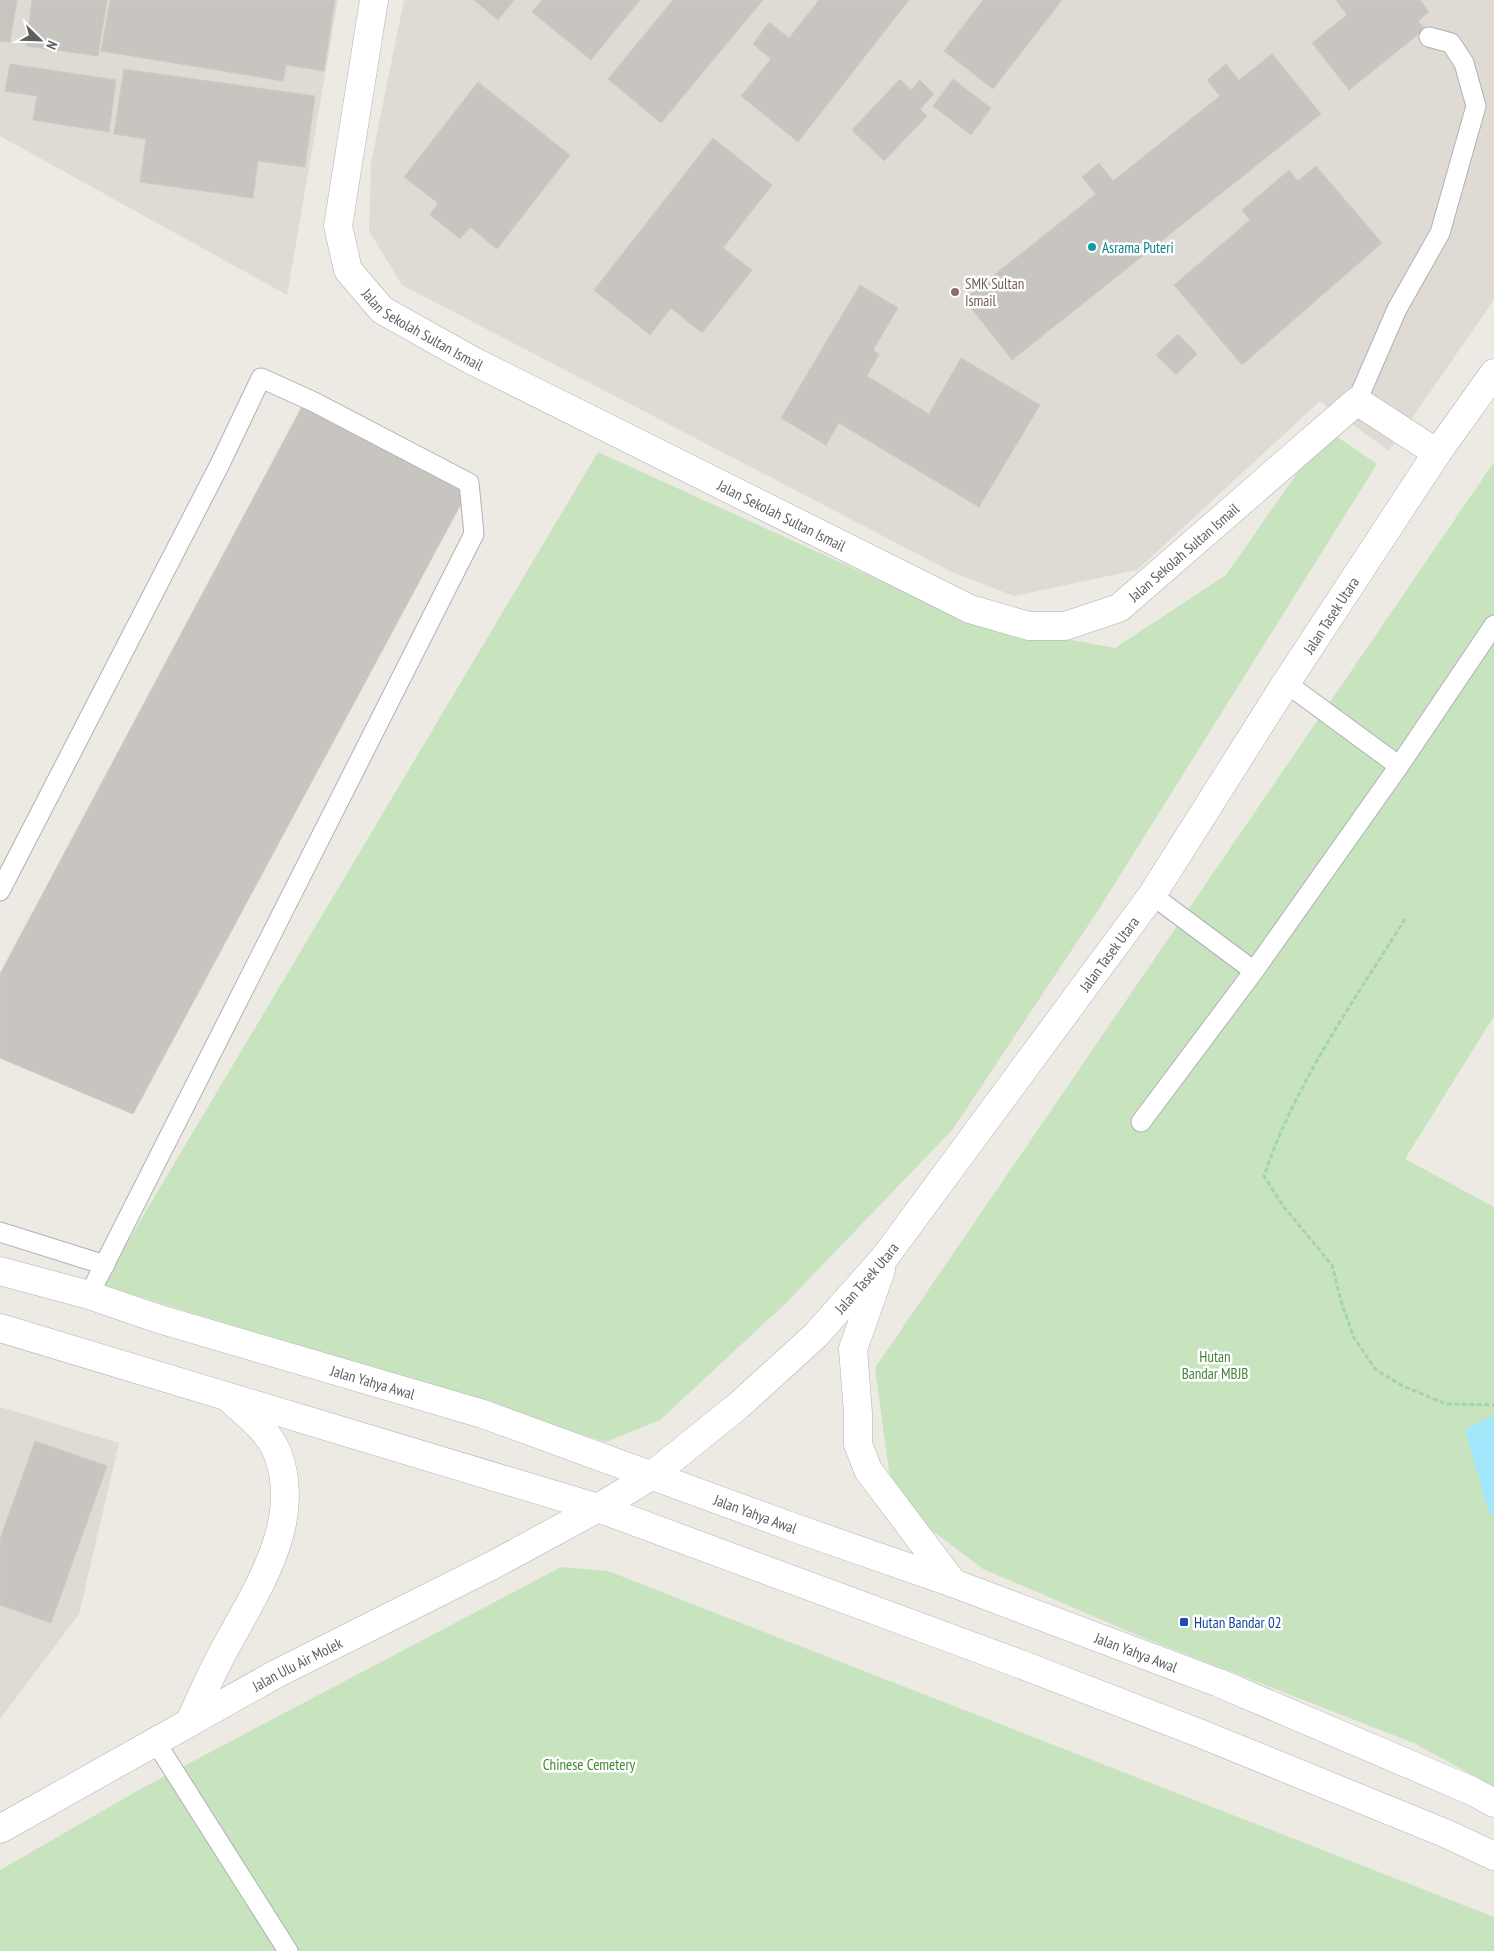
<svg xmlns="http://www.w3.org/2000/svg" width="1494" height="1951" font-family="'PT Sans Narrow',sans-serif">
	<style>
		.education { fill: #e0dad4 }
		.green { fill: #c7e4bf }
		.water { fill: #a3e7fc }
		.building { fill: #c8c4c0; stroke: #d2c9c1 }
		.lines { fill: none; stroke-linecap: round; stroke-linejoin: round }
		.lane-casing { stroke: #aeb2b5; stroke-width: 21 }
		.street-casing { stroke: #aeb2b5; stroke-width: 29 }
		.secondary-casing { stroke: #afb4b8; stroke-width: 29 }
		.path { stroke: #a3d6a6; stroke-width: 3; stroke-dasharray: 5 2.5; stroke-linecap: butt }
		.lane { stroke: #fff; stroke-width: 19 }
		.street { stroke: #fff; stroke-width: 28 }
		.secondary { stroke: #fff; stroke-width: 28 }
		.culture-dot { fill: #0f9aa8; stroke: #fff; stroke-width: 2 }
		.education-dot { fill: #8d6e63; stroke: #fff; stroke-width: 2 }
		.transit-dot { fill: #1a4fb4; stroke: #fff; stroke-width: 2 }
		.labels { text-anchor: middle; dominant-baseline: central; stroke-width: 5; stroke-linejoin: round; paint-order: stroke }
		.culture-label { font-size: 15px; fill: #0d838f; stroke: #fff; text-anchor: start }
		.education-label { font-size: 15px; fill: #785e54; stroke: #fff; text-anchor: start }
		.street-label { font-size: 15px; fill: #5b6063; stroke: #fff }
		.park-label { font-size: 15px; fill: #438538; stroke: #fff }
		.transit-label { font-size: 15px; fill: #164399; stroke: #fff; text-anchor: start }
	</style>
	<rect width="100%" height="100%" fill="#ede9e3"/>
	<g class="education">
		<path d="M0,0H338L287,295L0,136Z"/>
		<path d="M404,0H1494V300L1389,451L1320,401L1137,570L1014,596L952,572L402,285L369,231L371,163Z"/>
		<path d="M0,1407L119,1443L79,1614L0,1719Z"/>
	</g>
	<g class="green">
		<path d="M1327,430L1377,464L1099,909L953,1129L786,1303L660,1420L606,1442L102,1285L598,452L969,621L1115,648L1226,575Z"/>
		<path d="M1494,462V1016L1405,1159L1494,1207V1787L1414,1743L1149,1640L983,1569L893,1501L875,1368Z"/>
		<path d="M561,1567L608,1571L1494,1917V1951H0V1870L146,1786Z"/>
	</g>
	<path class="water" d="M1492,1416L1494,1417V1516L1489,1513L1465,1430Z"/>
	<g class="building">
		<path d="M0,0H17L10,42L0,41Z"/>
		<path d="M32,0H107L98,56L26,46Z"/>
		<path d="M110,0H335L324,71L286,65L283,81L101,51Z"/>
		<path d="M474,0H514L498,20Z"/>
		<path d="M542,0H640L591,60L532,12Z"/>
		<path d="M673,0H763L661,123L608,79Z"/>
		<path d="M819,0H909L798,142L741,96L771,59L753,44L769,22L789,38Z"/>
		<path d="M983,0H1062L993,89L944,51Z"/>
		<path d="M1336,0H1420L1429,12L1418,21L1425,29L1349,90L1312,43L1347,15Z"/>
		<path d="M1272,54L1321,114L1012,360L964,299L1096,194L1082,177L1099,163L1113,181L1220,96L1207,80L1226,64L1239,80Z"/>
		<path d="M10,64L116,80L109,132L33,120L37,96L5,91Z"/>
		<path d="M124,69L315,96L305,167L258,161L253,198L140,182L146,139L114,134Z"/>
		<path d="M900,79L911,90L920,80L934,94L920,109L927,116L884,161L852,130Z"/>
		<path d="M953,79L991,108L971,135L933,106Z"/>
		<path d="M478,82L570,155L497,249L470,227L460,239L430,215L438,203L404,177Z"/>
		<path d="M713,138L772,185L723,248L752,270L702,333L671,308L650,335L594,290Z"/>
		<path d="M1316,166L1382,243L1242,365L1174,285L1250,220L1242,210L1289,170L1298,181Z"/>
		<path d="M860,285L898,308L873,350L879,354L867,376L929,414L961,358L1040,405L979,507L839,423L826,445L781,418Z"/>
		<path d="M1178,334L1197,354L1176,375L1156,355Z"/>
		<path d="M305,401L469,489L133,1114L0,1058V974Z"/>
		<path d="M35,1441L107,1466L51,1623L0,1605V1539Z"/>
	</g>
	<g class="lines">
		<defs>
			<g id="lane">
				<path d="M1357,401L1397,309L1440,233L1476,106L1464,63L1451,43L1429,37"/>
				<path d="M1286,683L1399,766"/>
				<path d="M0,891L220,464L261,378L314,402L469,483L474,534L89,1295"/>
				<path d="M1152,895L1254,971"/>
				<path d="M1141,1122L1254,971L1399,766L1494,625"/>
				<path d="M0,1232L105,1265"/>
				<path d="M155,1741L288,1951"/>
			</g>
			<g id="street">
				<path id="s1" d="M374,0L338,226L348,270L382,310L473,361L970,609L1029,626H1065L1119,608L1357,401L1437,453"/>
			</g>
			<g id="secondary">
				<path d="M881,1270L853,1349L858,1413V1444L868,1470L953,1583"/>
				<path id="s2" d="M0,1271L89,1295L159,1319L483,1414L798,1529L953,1583L1219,1683L1472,1791L1494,1803"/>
				<path d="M0,1328L598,1508L1020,1664L1199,1733L1447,1834L1494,1856"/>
				<path d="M189,1723C200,1700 210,1676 222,1654C254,1593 305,1523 277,1452C268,1430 246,1414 229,1398"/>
				<path id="s3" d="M0,1829L276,1674L495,1564L598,1508L651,1476L738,1406L816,1335L885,1257L1152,895L1286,683L1437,453L1494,373"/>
			</g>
		</defs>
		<use href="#lane" class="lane-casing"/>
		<use href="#street" class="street-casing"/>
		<use href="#secondary" class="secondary-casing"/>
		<path class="path" d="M1405,919C1354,1001 1295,1083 1264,1176L1284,1207L1332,1265L1341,1301L1354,1338L1376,1370L1403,1386L1446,1404L1494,1405"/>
		<use href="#lane" class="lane"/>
		<use href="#street" class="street"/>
		<use href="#secondary" class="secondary"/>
	</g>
	<circle class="culture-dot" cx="1092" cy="247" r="5"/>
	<circle class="education-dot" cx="955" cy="292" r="5"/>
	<rect class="transit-dot" x="1179" y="1617" width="10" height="10" rx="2.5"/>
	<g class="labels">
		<g class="culture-label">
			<text x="1102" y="247">Asrama Puteri</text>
		</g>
		<g class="education-label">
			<text x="965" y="283">SMK Sultan<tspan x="965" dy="17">Ismail</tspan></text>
		</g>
		<g class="street-label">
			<text stroke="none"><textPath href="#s1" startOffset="371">Jalan Sekolah Sultan Ismail</textPath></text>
			<text stroke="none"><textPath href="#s1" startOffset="776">Jalan Sekolah Sultan Ismail</textPath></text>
			<text stroke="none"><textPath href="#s1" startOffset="1226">Jalan Sekolah Sultan Ismail</textPath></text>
			<text stroke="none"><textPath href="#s3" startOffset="1844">Jalan Tasek Utara</textPath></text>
			<text stroke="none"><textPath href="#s3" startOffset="1439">Jalan Tasek Utara</textPath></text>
			<text stroke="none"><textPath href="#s3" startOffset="1034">Jalan Tasek Utara</textPath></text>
			<text stroke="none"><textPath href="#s2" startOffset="389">Jalan Yahya Awal</textPath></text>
			<text stroke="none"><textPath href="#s2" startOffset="794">Jalan Yahya Awal</textPath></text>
			<text stroke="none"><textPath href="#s2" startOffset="1199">Jalan Yahya Awal</textPath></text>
			<text stroke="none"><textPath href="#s3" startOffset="340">Jalan Ulu Air Molek</textPath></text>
		</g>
		<g class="park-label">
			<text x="1215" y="1356">Hutan<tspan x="1215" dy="17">Bandar MBJB</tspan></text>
			<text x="589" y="1764">Chinese Cemetery</text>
		</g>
		<g class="transit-label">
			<text x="1194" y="1622">Hutan Bandar 02</text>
		</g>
	</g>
	<g transform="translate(40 40) rotate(113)" stroke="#ffffff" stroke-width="4" paint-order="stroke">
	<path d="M0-4L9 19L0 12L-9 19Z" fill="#5b6063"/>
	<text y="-8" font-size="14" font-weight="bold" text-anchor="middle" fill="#5b6063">N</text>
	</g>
</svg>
